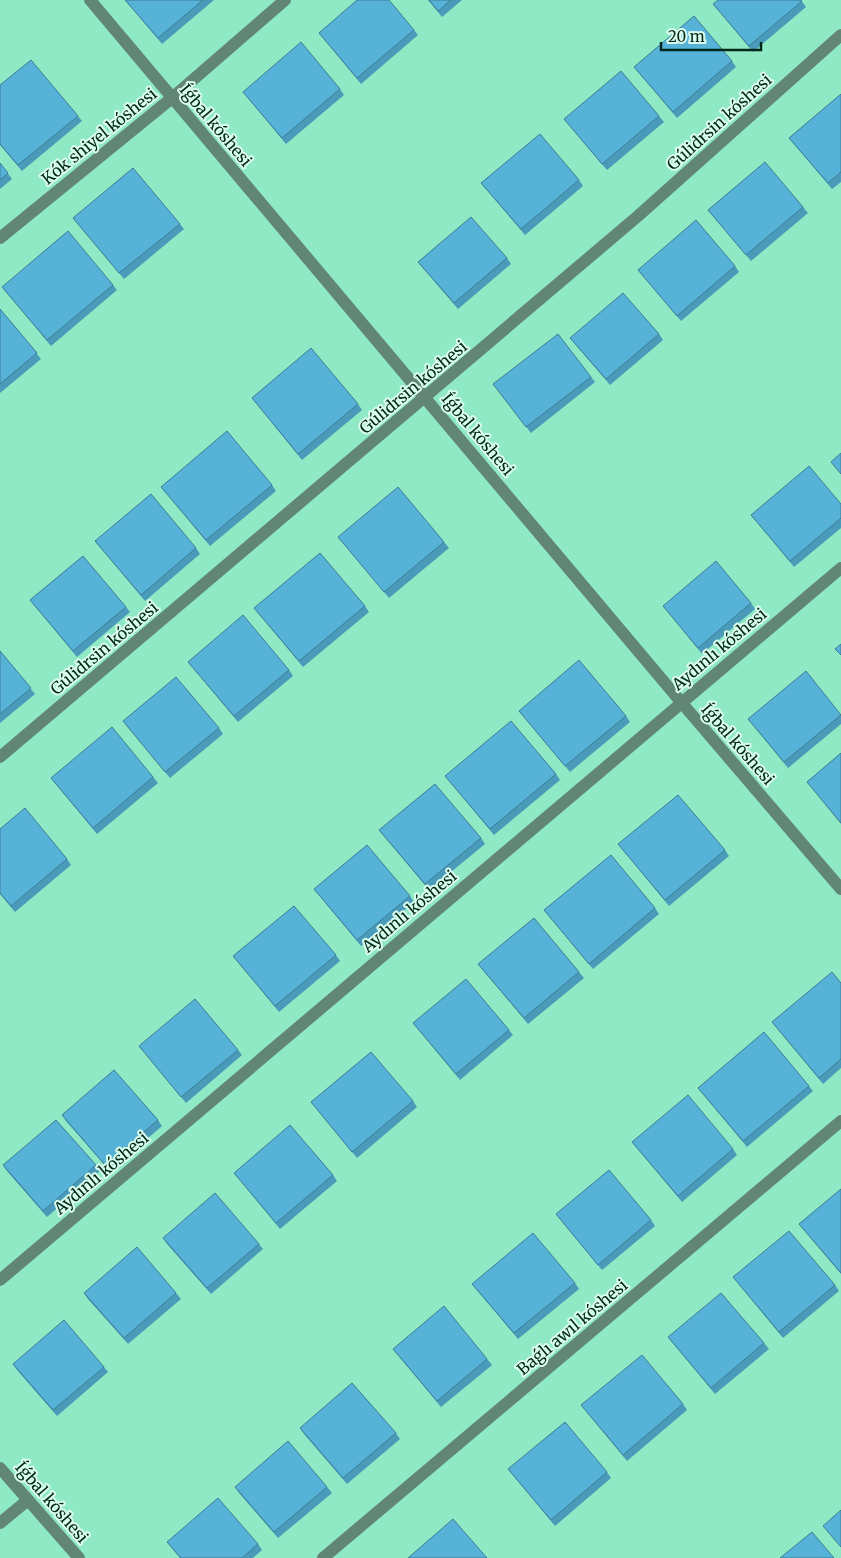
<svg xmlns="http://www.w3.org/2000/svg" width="841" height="1558" font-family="Merriweather,serif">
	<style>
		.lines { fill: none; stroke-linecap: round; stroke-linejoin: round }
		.minor { stroke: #628676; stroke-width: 12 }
		.wall { fill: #4a9ab9 }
		.building { fill: #56b3d7; stroke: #3c7d96 }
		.labels { text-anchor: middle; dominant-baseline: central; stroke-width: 4; stroke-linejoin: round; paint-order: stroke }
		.street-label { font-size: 16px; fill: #00281b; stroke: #dbfdee }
	</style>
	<rect width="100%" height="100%" fill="#8fe9c4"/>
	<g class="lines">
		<g class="minor">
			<path d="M90,0L681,702L841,889"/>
			<path d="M0,238L172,98L285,0"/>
			<path d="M0,757L638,216L841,35"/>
			<path d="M0,1280L841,568"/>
			<path d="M0,1468L79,1558"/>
			<path d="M0,1523L28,1500"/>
			<path d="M323,1558L841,1121"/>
		</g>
	</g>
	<g class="wall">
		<path d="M125,0H214L162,44Z"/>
		<path d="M428,0H462L442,17Z"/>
		<path d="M801,0L806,7L753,52L713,4Z"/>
		<path d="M414,30L418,35L361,84L319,33Z"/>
		<path d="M732,61L736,67L677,118L639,73L634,67Z"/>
		<path d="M0,85L78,116L82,121L22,171L0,145Z"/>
		<path d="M340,89L344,95L286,144L243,92Z"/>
		<path d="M841,94V182L832,189L789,138Z"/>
		<path d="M659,116L664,122L607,170L564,119Z"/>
		<path d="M0,163L12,179L0,189Z"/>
		<path d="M579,180L583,186L525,235L481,183Z"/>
		<path d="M803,207L808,213L751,261L708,210Z"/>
		<path d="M73,218L180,224L184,229L124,279Z"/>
		<path d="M507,258L511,264L458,309L418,262Z"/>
		<path d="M735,266L739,272L681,321L638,270Z"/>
		<path d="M113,285L117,290L51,346L2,287Z"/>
		<path d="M0,309L41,359L0,393Z"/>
		<path d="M659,334L663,340L610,385L570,338Z"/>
		<path d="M591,377L595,382L531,433L493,384Z"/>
		<path d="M252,398L358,404L362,410L302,460Z"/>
		<path d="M272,485L276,491L210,546L161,487Z"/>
		<path d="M841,504V528L794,567L751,515Z"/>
		<path d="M338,537L444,542L449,548L389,598Z"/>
		<path d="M95,541L196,548L200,554L145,601Z"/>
		<path d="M30,600L126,607L130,612L77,657Z"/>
		<path d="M751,603L755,609L702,654L663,606Z"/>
		<path d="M365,606L369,612L303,667L254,608Z"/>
		<path d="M0,651L35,694L0,723Z"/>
		<path d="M188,662L289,670L293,676L238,722Z"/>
		<path d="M519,711L626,716L630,722L570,772Z"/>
		<path d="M841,714V724L788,768L748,719Z"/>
		<path d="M123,721L219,728L223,734L170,778Z"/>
		<path d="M841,753V824L807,782Z"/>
		<path d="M556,774L560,780L494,835L445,776Z"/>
		<path d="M153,777L158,783L97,834L51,778Z"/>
		<path d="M0,829L67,859L71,865L15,912L0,894Z"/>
		<path d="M379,830L481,838L485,844L429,890Z"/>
		<path d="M618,844L725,850L729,856L669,906Z"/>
		<path d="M314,889L410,896L414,902L361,946Z"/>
		<path d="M655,908L659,914L593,969L544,910Z"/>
		<path d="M336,955L340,961L279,1012L233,956Z"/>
		<path d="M478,964L579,972L584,978L528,1024Z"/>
		<path d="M841,983V1068L823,1084L772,1022Z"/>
		<path d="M413,1023L509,1030L513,1035L460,1080Z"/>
		<path d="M139,1046L238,1050L242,1055L186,1103Z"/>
		<path d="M809,1086L813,1091L747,1147L698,1088Z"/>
		<path d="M413,1101L417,1107L357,1158L311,1102Z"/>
		<path d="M62,1115L158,1120L162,1126L110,1171L66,1121Z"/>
		<path d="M632,1142L733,1149L737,1155L682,1202Z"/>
		<path d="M3,1165H96L100,1171L47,1217L7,1171Z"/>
		<path d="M234,1173L333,1175L337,1181L280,1229Z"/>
		<path d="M841,1189V1274L799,1224Z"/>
		<path d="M556,1214L651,1220L655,1226L602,1270Z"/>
		<path d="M163,1238L259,1244L263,1249L211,1294L167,1244Z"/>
		<path d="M733,1277L835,1285L839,1291L783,1338Z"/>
		<path d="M575,1283L579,1289L518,1339L472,1284Z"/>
		<path d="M84,1293H176L181,1299L128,1344L88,1299Z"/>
		<path d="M668,1337L764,1343L769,1349L715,1394Z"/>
		<path d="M393,1349L487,1359L492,1365L441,1407Z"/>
		<path d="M13,1364L104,1367L108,1372L57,1416L17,1370Z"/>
		<path d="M683,1404L687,1410L627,1461L581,1405Z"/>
		<path d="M300,1428L396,1433L400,1439L347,1484L304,1434Z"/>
		<path d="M508,1469L607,1472L611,1478L555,1526Z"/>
		<path d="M235,1487H327L332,1493L278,1538L239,1493Z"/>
		<path d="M167,1542L258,1544L262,1550L253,1558H180Z"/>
	</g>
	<g class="building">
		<path d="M125,0H203L158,38Z"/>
		<path d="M357,0H389L414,30L357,78L319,33Z"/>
		<path d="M429,0H451L438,11Z"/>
		<path d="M718,0H801L802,1L749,46L713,4Z"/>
		<path d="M694,16L732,61L673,112L634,67Z"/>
		<path d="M301,42L340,89L282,138L243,92Z"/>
		<path d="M31,60L78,116L18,165L0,144V85Z"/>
		<path d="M621,71L659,116L602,164L564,119Z"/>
		<path d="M841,94V172L828,183L789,138Z"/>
		<path d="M540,134L579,180L521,229L481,183Z"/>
		<path d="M765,162L803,207L746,255L708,210Z"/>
		<path d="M0,163L8,173L0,180Z"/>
		<path d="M133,168L180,224L119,273L73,218Z"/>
		<path d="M471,217L507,258L454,303L418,262Z"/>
		<path d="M696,220L735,266L677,316L638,270Z"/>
		<path d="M68,231L113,285L47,340L2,287Z"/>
		<path d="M623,293L659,334L606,379L570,338Z"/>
		<path d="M0,309L37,353L0,384Z"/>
		<path d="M558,334L591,377L526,427L493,384Z"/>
		<path d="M311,348L358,404L298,454L252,398Z"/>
		<path d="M227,431L272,485L206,540L161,487Z"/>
		<path d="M841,453V474L831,462Z"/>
		<path d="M809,466L841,504V518L790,561L751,515Z"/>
		<path d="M398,487L444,542L384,592L338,537Z"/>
		<path d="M151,494L196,548L141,595L95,541Z"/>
		<path d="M320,553L365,606L299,661L254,608Z"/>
		<path d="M83,556L126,607L73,651L30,600Z"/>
		<path d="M716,561L751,603L698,648L663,606Z"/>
		<path d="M243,615L289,670L234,716L188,662Z"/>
		<path d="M841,644V655L835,649Z"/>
		<path d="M0,651L31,688L0,714Z"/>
		<path d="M579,660L626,716L565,766L519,711Z"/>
		<path d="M806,671L841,715L784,762L748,719Z"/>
		<path d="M176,677L219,728L165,772L123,721Z"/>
		<path d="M511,721L556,774L490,829L445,776Z"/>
		<path d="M112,727L153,777L93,828L51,778Z"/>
		<path d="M841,753V823L807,782Z"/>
		<path d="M435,784L481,838L425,884L379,830Z"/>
		<path d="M678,795L725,850L665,900L618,844Z"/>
		<path d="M25,808L67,859L11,906L0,893V829Z"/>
		<path d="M367,845L410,896L357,940L314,889Z"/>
		<path d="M611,855L655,908L589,964L544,910Z"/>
		<path d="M294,906L336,955L275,1006L233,956Z"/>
		<path d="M534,918L579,972L524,1018L478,964Z"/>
		<path d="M832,972L841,983V1059L819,1078L772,1022Z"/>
		<path d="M466,979L509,1030L456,1074L413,1023Z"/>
		<path d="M195,999L238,1050L181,1097L139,1046Z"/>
		<path d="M764,1032L809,1086L743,1141L698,1088Z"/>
		<path d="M371,1052L413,1101L352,1152L311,1102Z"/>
		<path d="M114,1070L158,1120L105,1165L62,1115Z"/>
		<path d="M688,1095L733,1149L678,1196L632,1142Z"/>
		<path d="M56,1120L96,1165L43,1211L3,1165Z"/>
		<path d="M290,1125L333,1175L276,1223L234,1173Z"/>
		<path d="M609,1170L651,1220L598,1265L556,1214Z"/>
		<path d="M841,1189V1273L799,1224Z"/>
		<path d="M215,1193L259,1244L207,1288L163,1238Z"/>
		<path d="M789,1231L835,1285L779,1332L733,1277Z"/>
		<path d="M533,1233L575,1283L514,1333L472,1284Z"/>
		<path d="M137,1247L176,1293L124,1338L84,1293Z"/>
		<path d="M721,1293L764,1343L711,1388L668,1337Z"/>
		<path d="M444,1306L487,1359L437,1401L393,1349Z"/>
		<path d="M64,1320L104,1367L53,1410L13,1364Z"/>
		<path d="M642,1355L683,1404L623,1455L581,1405Z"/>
		<path d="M352,1383L396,1433L343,1478L300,1428Z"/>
		<path d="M565,1422L607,1472L551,1520L508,1469Z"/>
		<path d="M288,1441L327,1487L274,1532L235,1487Z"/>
		<path d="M218,1498L258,1544L242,1558H181L167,1542Z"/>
		<path d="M841,1510V1547L823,1526Z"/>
		<path d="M453,1519L487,1558H408Z"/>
		<path d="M812,1532L834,1558H780Z"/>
	</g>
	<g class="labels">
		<g class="street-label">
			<text transform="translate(719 122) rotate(-42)">Gúlidrsin kóshesi</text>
			<text transform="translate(216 125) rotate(50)">Íǵbal kóshesi</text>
			<text transform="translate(99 136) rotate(-39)">Kók shiyel kóshesi</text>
			<text transform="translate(413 387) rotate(-40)">Gúlidrsin kóshesi</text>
			<text transform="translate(478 434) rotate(50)">Íǵbal kóshesi</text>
			<text transform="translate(104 648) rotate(-40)">Gúlidrsin kóshesi</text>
			<text transform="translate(719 649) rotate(-40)">Aydınlı kóshesi</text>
			<text transform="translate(738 744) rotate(49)">Íǵbal kóshesi</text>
			<text transform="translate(409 911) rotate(-40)">Aydınlı kóshesi</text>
			<text transform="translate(101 1173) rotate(-40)">Aydınlı kóshesi</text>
			<text transform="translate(572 1327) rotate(-40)">Baǵlı awıl kóshesi</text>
			<text transform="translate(52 1502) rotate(49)">Íǵbal kóshesi</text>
		</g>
	</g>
	<path d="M661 42v8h100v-8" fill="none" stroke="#00281b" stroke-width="2.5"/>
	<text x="668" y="42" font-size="15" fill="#00281b" stroke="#dbfdee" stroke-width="4" paint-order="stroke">20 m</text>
</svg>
